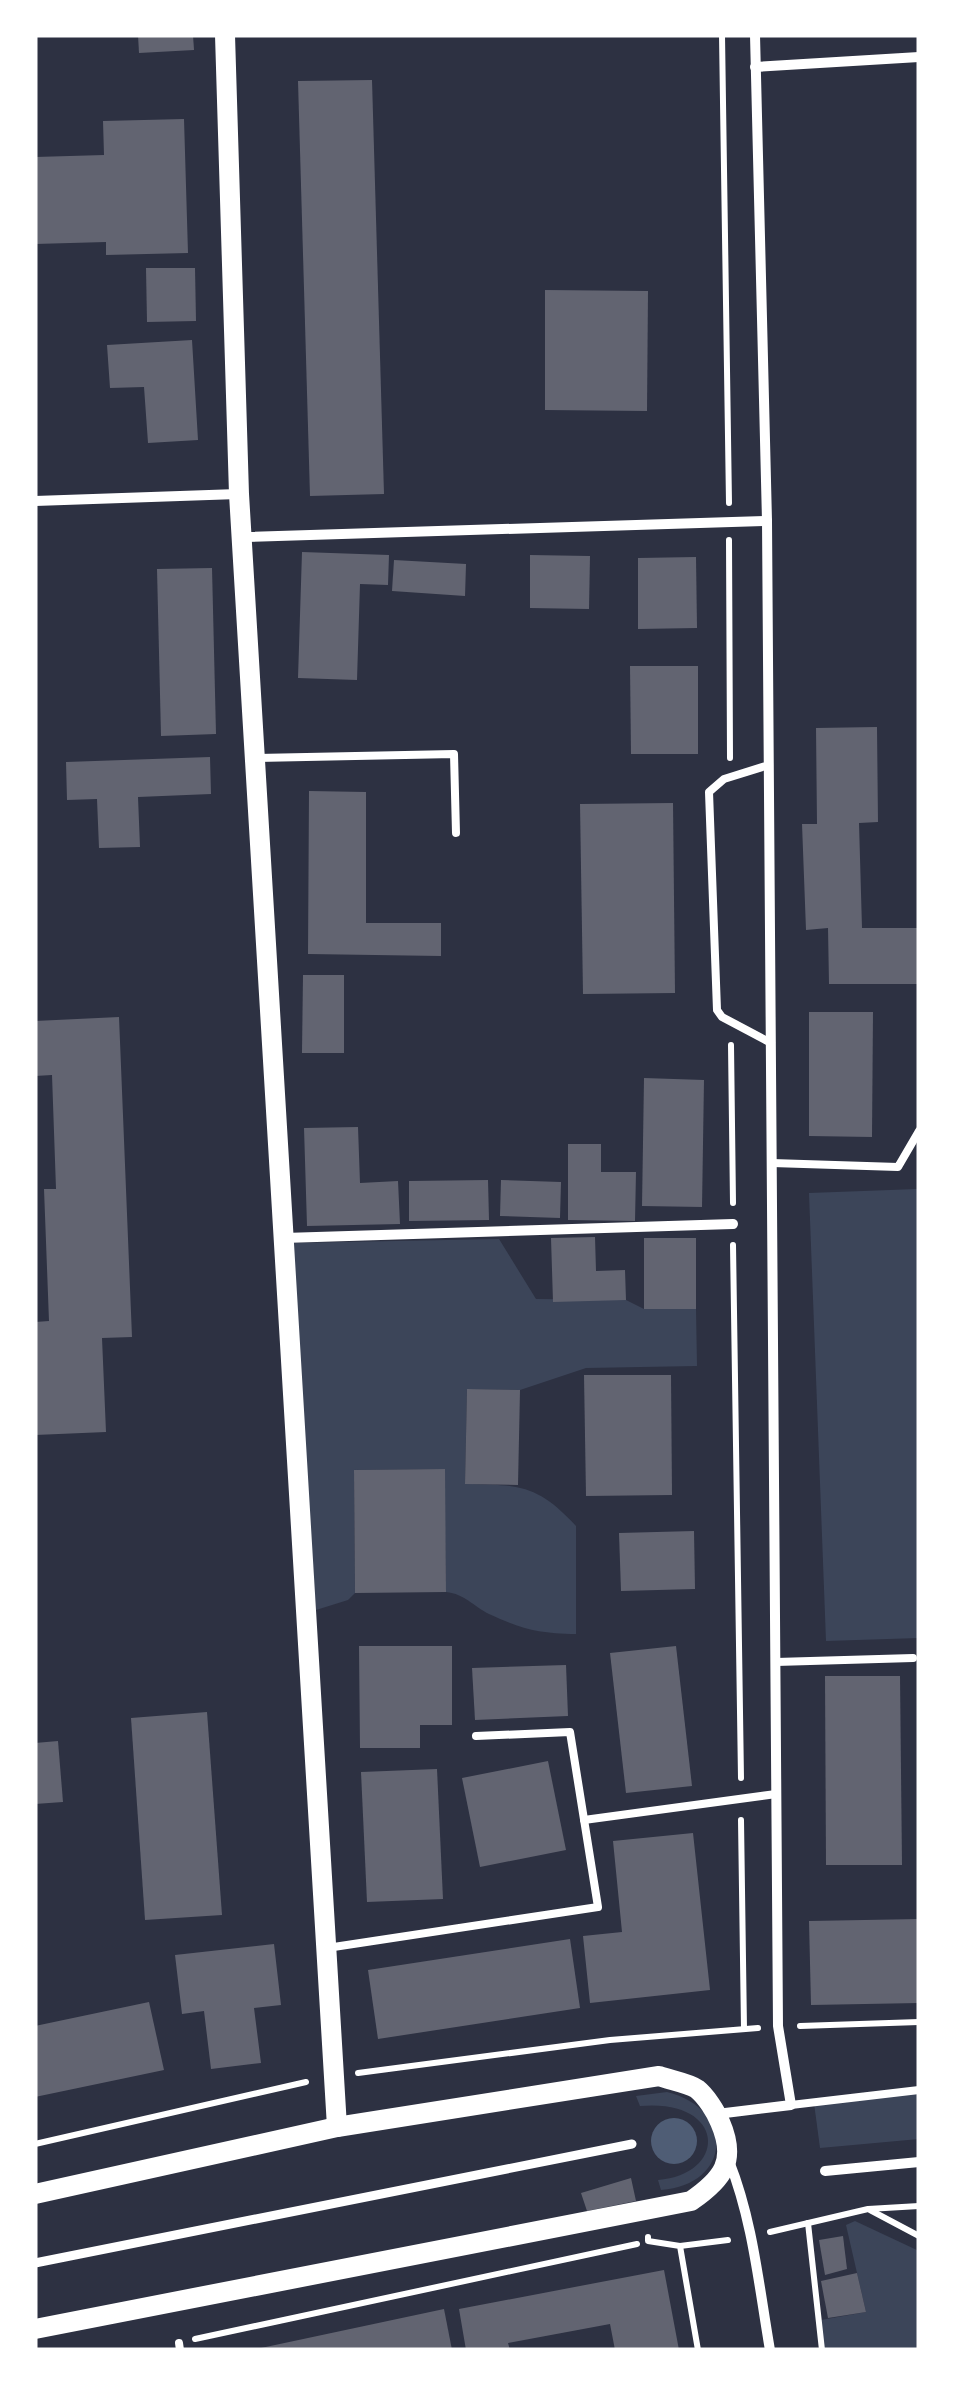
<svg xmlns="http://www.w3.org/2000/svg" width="954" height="2385" font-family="Mulish,sans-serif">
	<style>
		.green { fill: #3c4559 }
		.water { fill: #4f5d75 }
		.building { fill: #626471 }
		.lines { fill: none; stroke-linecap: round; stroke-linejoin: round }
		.path { stroke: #fff; stroke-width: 6 }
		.service { stroke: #fff; stroke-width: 8 }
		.pedestrian { stroke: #fff; stroke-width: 9 }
		.minor { stroke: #fff; stroke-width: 10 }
		.secondary { stroke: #fff; stroke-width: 20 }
	</style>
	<rect width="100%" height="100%" fill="#2d3142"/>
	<g class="green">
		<path d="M917,1189L919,1638L826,1641L809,1193Z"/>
		<path d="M499,1239L536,1299L626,1300L644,1309H696L697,1366L586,1368L520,1390L467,1389L465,1484C519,1485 537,1484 576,1526V1634C538,1633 524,1630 489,1614C473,1606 465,1594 446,1592L444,1469L354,1470L355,1593L348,1600L316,1610L291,1243Z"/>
		<path d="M919,2090V2139L820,2148L814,2103Z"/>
		<path d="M667,2092C736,2109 732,2185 661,2190L658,2180C729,2174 726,2098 640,2106L636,2096Z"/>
		<path d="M855,2221L919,2251V2350H824L821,2320L866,2312L846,2225Z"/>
	</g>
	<circle class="water" cx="674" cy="2141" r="23"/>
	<g class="building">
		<path d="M138,35H193L194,50L139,53Z"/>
		<path d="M372,80L384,494L310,496L298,81Z"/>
		<path d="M184,119L188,253L106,255V242L35,244V157L104,155L103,121Z"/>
		<path d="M146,268H195L196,321L147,322Z"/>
		<path d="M545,290L648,291L647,411L545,410Z"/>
		<path d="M192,340L198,440L148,443L144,387L110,388L107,345Z"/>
		<path d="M302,552L389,555L388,585L360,584L357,680L298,678Z"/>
		<path d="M530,555L590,556L589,609L530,608Z"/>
		<path d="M696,557L697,628L638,629V558Z"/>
		<path d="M394,560L466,564L465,596L392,591Z"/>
		<path d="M212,568L216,734L161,736L157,569Z"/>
		<path d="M630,666H698V754H631Z"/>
		<path d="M877,727L878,822L859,823L862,928H919V984H829L828,928L806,930L802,824H817L816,728Z"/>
		<path d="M210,757L211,794L138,797L140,847L99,848L97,799L67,800L66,762Z"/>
		<path d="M309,791L366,792V923H441V956L308,954Z"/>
		<path d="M673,803L675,993L583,994L580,804Z"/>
		<path d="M303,975H344V1053H302Z"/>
		<path d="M809,1012H873L872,1137L809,1136Z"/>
		<path d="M119,1017L132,1337L102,1338L106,1432L35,1435V1322L49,1321L44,1189H56L52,1075L35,1076V1021Z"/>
		<path d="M644,1078L704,1080L702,1207L642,1206Z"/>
		<path d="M358,1127L360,1183L398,1181L400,1224L307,1226L304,1128Z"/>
		<path d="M568,1144H601V1172H636L635,1221L568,1220Z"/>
		<path d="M488,1180L489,1220L409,1221V1181Z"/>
		<path d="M501,1180L561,1182L560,1218L500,1216Z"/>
		<path d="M595,1237L596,1271L625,1270L626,1300L553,1302L551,1238Z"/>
		<rect x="644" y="1238" width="52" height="71"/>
		<path d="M584,1375H671L672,1495L586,1496Z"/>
		<path d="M467,1389L520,1390L518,1485L465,1484Z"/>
		<path d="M445,1469L446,1592L355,1593L354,1470Z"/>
		<path d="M694,1531L695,1589L621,1591L619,1533Z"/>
		<path d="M359,1646H452V1725H420V1748H360Z"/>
		<path d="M676,1646L692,1786L626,1793L610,1653Z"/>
		<path d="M566,1665L568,1716L475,1720L472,1668Z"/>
		<path d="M825,1676H900L902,1865H826Z"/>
		<path d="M207,1712L222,1915L145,1920L131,1718Z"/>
		<path d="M58,1741L63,1802L35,1804V1743Z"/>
		<path d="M548,1761L566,1850L480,1867L462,1778Z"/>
		<path d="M437,1769L443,1899L367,1902L361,1772Z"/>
		<path d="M693,1833L710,1990L590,2003L583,1936L622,1932L613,1841Z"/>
		<path d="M919,1919V2003L811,2005L809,1921Z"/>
		<path d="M570,1939L580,2008L378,2039L368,1970Z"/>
		<path d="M274,1944L281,2005L254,2008L261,2063L211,2069L204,2011L182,2014L175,1955Z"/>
		<path d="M149,2002L164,2070L35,2097V2026Z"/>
		<path d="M631,2178L636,2201L587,2211L581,2193Z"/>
		<path d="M843,2236L847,2269L825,2275L819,2240Z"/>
		<path d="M664,2270L679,2350H615L610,2324L508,2343L510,2350H466L459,2309Z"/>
		<path d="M857,2273L866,2312L828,2318L821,2281Z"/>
		<path d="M444,2309L452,2350H261V2348Z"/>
	</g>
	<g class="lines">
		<g class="path">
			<path d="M722,35L729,503"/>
			<path d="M729,540L730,758"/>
			<path d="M731,1045L733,1203"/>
			<path d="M733,1245L741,1778"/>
			<path d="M741,1820L744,2029"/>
			<path d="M800,2026L919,2022"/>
			<path d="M358,2073L610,2040L758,2028"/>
			<path d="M35,2144L306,2082"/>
			<path d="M870,2210L919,2236"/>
			<path d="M808,2223L822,2350"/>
			<path d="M770,2232L868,2209L919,2206"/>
			<path d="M648,2237V2241L680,2246L698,2350"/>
			<path d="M680,2246L728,2240"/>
			<path d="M195,2339L637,2244"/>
		</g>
		<g class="service">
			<path d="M257,758L454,754L456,833"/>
			<path d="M769,765L724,779L709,792L717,1010L722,1017L771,1043"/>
			<path d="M772,1163L898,1167L919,1131"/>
			<path d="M776,1662L913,1658"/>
			<path d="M584,1820L776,1794"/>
			<path d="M327,1948L598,1907L570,1732L476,1736"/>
			<path d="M791,2105L919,2090"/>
			<path d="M179,2343L180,2350"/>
		</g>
		<path class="pedestrian" d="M35,2263L632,2144"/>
		<g class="minor">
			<path d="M755,67L919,57"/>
			<path d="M35,501L238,494"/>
			<path d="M244,537L767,521"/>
			<path d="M284,1238L733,1224"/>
			<path d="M717,2114L791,2105L778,2026L767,521L755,35"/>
			<path d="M729,2161C753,2221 759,2287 770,2350"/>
			<path d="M825,2171L919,2162"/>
		</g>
		<g class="secondary">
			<path d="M225,35L239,494L337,2127"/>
			<path d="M35,2194L337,2127L659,2076C670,2080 688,2083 697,2089C706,2096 716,2112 720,2122C737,2161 723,2179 691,2201L35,2329"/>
		</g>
	</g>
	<rect width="954" height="2385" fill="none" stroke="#ffffff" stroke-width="75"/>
</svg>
